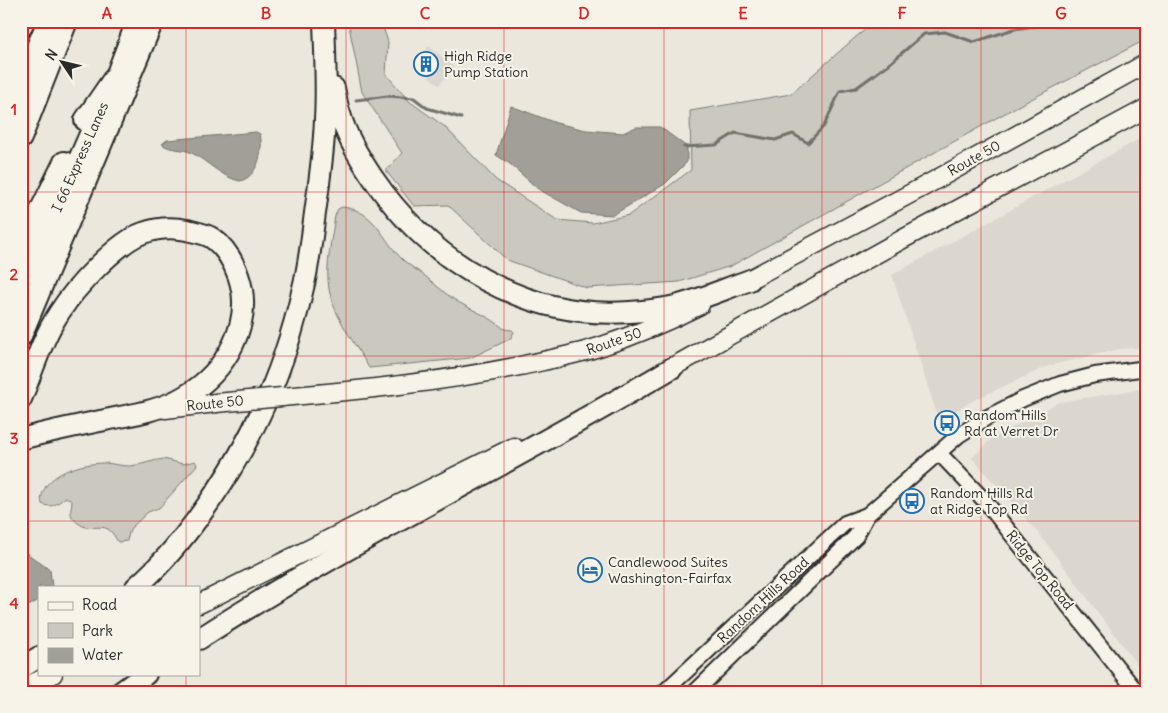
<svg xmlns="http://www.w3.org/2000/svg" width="1168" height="713" font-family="Delius,sans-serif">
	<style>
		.built { fill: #dbd7ce }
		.green { fill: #cbc8bf; stroke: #7b7a75 }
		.water { fill: #a29f98; stroke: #72716c }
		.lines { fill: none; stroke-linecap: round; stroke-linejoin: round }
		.stream { stroke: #72716c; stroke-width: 3 }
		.minor-casing { stroke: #2b2b2b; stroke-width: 18 }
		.major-casing { stroke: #2b2b2b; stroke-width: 21 }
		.highway-casing { stroke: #2b2b2b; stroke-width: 24 }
		.minor { stroke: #f7f3e8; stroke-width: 14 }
		.major { stroke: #f7f3e8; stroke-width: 18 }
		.highway { stroke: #f7f3e8; stroke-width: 20 }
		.major-bridge-casing { stroke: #2b2b2b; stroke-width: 21; stroke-linecap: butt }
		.major-bridge { stroke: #f7f3e8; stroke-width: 18 }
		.grid { fill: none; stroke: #d62828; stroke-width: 1; stroke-opacity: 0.55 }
		.labels { text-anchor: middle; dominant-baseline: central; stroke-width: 4; stroke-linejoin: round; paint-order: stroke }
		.poi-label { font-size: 14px; fill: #2b2b2b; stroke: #f7f3e8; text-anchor: start }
		.street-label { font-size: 14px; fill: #2b2b2b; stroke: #f7f3e8 }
		.neatline { fill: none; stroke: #d62828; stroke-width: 2 }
		.grid-label { font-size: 16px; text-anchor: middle; font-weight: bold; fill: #d62828 }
	</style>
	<rect width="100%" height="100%" fill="#ebe7dd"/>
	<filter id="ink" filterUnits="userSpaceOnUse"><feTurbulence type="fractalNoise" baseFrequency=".02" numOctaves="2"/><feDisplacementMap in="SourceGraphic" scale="10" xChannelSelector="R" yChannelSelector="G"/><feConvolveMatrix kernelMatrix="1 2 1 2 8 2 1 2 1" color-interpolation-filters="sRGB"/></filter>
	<g filter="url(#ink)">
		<g class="built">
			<path d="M429,46L454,67L439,85L414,65Z"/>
			<path d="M1143,137L1147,144V347L1120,349L1048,366L972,401L939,421L892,275Z"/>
			<path d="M1147,388V678L1041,536L972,458L990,440L1059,402Z"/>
		</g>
		<g class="green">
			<path d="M348,21H381L388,42L386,74L409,101L445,127L496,180L557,220L593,223L629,215L691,170L690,111L791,94L857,36L877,21H1147V39L1016,107L731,266L679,282L587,288L507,260L448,205L414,206L386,171L402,153L362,92Z"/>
			<path d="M342,207C376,210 382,240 403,260C410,266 418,271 425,276C436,285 446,295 458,302C474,311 491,317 504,329L512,330L514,332L510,339L470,358L369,368C355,343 334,317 329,289C325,266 332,238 335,216L338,209Z"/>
			<path d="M164,459L183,464L195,461L197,465L159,508L148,512L130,529L127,541L118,542C115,538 113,532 108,529C98,524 89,532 78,523C75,521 71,517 71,513C70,510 72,505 72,501L66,497C57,503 53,509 42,504C40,497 43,492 46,486C59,469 86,463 106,463C114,464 122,466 130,466C142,465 153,460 164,459Z"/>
		</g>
		<g class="water">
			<path d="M511,106L556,123L586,130L623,133L636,127H660L687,147V162L665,184L613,215L581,213L538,189L510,164L496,155Z"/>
			<path d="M256,132L260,134C264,150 258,177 240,181C223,178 207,161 192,153C183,148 170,151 162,144L167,140Z"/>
			<path d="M21,549L50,570L52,587H39V600L21,610Z"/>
		</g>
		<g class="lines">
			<g class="stream">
				<path d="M356,100L388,96L414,98L427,108L461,118"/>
				<path d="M684,147L716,145L735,133L775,140L793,134L808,143L824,126L840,91L856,88L889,64L924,34L945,32L974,42L1014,29L1035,26L1042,21"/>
			</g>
			<defs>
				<g id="minor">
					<path d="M939,453L985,501L1137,692"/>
					<path d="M664,692L845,523L867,515L959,435L986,418L1023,399L1060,384L1095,375L1147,368"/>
					<path d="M695,692L856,536L867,515"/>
				</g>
				<g id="major">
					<path d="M739,285L921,188L1147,63"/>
					<path d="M660,374L901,240L1147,108"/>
					<path d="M282,397C362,390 441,382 520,366C547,360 575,355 602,346C636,335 668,321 700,305"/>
					<path d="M165,409L216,403"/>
					<path d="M199,604L514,447"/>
					<path d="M21,689L53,674"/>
				</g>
				<g id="highway">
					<path d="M21,27L24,21"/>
					<path d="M118,71L137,21"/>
					<path d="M21,85L48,21"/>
					<path d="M334,88C336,97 337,106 340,114C346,136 360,159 373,178C430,262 526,320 630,312C644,311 658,310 671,307C698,301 724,289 750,280"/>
					<path d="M85,120L116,75"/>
					<path d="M21,138L67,21"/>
					<path d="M21,250L64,162"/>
					<path d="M21,293L100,111"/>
					<path d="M21,336L153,21"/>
					<path d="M21,399C33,370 42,339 59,313C74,289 117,242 143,233C157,228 173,227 187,230C195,232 206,234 212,238C225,247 233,261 238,275C255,322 226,372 185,396C162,410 135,414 110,419C80,425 50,431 21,439"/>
					<path d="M136,587C164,563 187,534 208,504C253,440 286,365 303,288C310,261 312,233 316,206C320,177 324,148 325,119C327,87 325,54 324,21"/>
					<path d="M199,639C352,540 516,461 672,368"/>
					<path d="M21,668L39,657"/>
					<path d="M121,692L146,674"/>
				</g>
			</defs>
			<use href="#minor" class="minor-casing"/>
			<use href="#major" class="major-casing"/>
			<use href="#highway" class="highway-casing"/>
			<use href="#minor" class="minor"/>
			<use href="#major" class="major"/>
			<use href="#highway" class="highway"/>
			<defs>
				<path id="major-bridge" d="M216,403L282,397"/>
			</defs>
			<use href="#major-bridge" class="major-bridge-casing"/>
			<use href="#major-bridge" class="major-bridge"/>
		</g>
	</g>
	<path class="grid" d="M186,21V587M346,21V692M504,21V692M664,21V692M822,21V692M981,21V692M21,192H1147M21,356H1147M21,521H1147M186,674V692"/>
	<defs>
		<symbol id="building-ring" viewBox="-11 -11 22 22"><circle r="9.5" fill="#f7f3e8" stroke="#1f6fb2" stroke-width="1.5"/><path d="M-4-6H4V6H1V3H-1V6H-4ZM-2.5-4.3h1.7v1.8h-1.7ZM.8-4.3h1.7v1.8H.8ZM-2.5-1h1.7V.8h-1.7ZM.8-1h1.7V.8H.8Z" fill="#1f6fb2"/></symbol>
		<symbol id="bus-ring" viewBox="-11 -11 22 22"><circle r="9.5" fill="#f7f3e8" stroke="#1f6fb2" stroke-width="1.5"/><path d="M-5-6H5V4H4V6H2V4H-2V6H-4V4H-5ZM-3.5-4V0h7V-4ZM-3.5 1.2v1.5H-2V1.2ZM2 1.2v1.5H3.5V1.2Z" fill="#1f6fb2"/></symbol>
		<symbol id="hotel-ring" viewBox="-11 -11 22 22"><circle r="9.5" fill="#f7f3e8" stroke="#1f6fb2" stroke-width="1.5"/><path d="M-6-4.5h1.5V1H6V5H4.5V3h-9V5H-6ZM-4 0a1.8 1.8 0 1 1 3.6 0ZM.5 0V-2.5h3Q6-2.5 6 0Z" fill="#1f6fb2"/></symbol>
	</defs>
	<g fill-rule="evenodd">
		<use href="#building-ring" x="412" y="50" width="28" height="28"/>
		<use href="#bus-ring" x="933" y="409" width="28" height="28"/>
		<use href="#bus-ring" x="898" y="487" width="28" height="28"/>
		<use href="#hotel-ring" x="576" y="556" width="28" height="28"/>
	</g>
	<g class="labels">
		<g class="poi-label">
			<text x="444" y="56">High Ridge<tspan x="444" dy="16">Pump Station</tspan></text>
			<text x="964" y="415">Random Hills<tspan x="964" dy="16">Rd at Verret Dr</tspan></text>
			<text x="930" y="493">Random Hills Rd<tspan x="930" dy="16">at Ridge Top Rd</tspan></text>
			<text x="608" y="562">Candlewood Suites<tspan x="608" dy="16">Washington-Fairfax</tspan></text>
		</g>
		<g class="street-label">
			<text transform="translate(80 157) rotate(-66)">I 66 Express Lanes</text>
			<text transform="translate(974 158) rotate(-29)">Route 50</text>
			<text transform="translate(614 341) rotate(-19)">Route 50</text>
			<text transform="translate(215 403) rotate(-6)">Route 50</text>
			<text transform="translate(1040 570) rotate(51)">Ridge Top Road</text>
			<text transform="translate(763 600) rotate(-43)">Random Hills Road</text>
		</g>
	</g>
	<rect width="1168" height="713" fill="none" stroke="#f7f3e8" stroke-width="55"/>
	<rect x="38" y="586" width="162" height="90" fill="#f7f3e8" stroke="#a5a39c"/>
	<rect x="48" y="602" width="25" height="8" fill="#f7f3e8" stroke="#a5a39c"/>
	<text x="82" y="610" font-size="15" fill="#2b2b2b">Road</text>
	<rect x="48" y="623" width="25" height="15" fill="#cbc8bf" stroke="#a5a39c"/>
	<text x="82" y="636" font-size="15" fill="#2b2b2b">Park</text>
	<rect x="48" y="648" width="25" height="15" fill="#a29f98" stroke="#a5a39c"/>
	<text x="82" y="660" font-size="15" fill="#2b2b2b">Water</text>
	<g transform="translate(62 62) rotate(305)" stroke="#f7f3e8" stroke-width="4" paint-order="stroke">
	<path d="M0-4L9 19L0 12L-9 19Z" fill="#2b2b2b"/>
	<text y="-8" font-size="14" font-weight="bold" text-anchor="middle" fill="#2b2b2b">N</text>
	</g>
	<rect x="28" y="28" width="1112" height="658" class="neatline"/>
	<g class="grid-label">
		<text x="107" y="19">A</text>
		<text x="266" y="19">B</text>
		<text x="425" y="19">C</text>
		<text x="584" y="19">D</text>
		<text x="743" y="19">E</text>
		<text x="902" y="19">F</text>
		<text x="1061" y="19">G</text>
		<text x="14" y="115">1</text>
		<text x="14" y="280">2</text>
		<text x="14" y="444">3</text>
		<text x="14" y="609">4</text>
	</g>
</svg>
